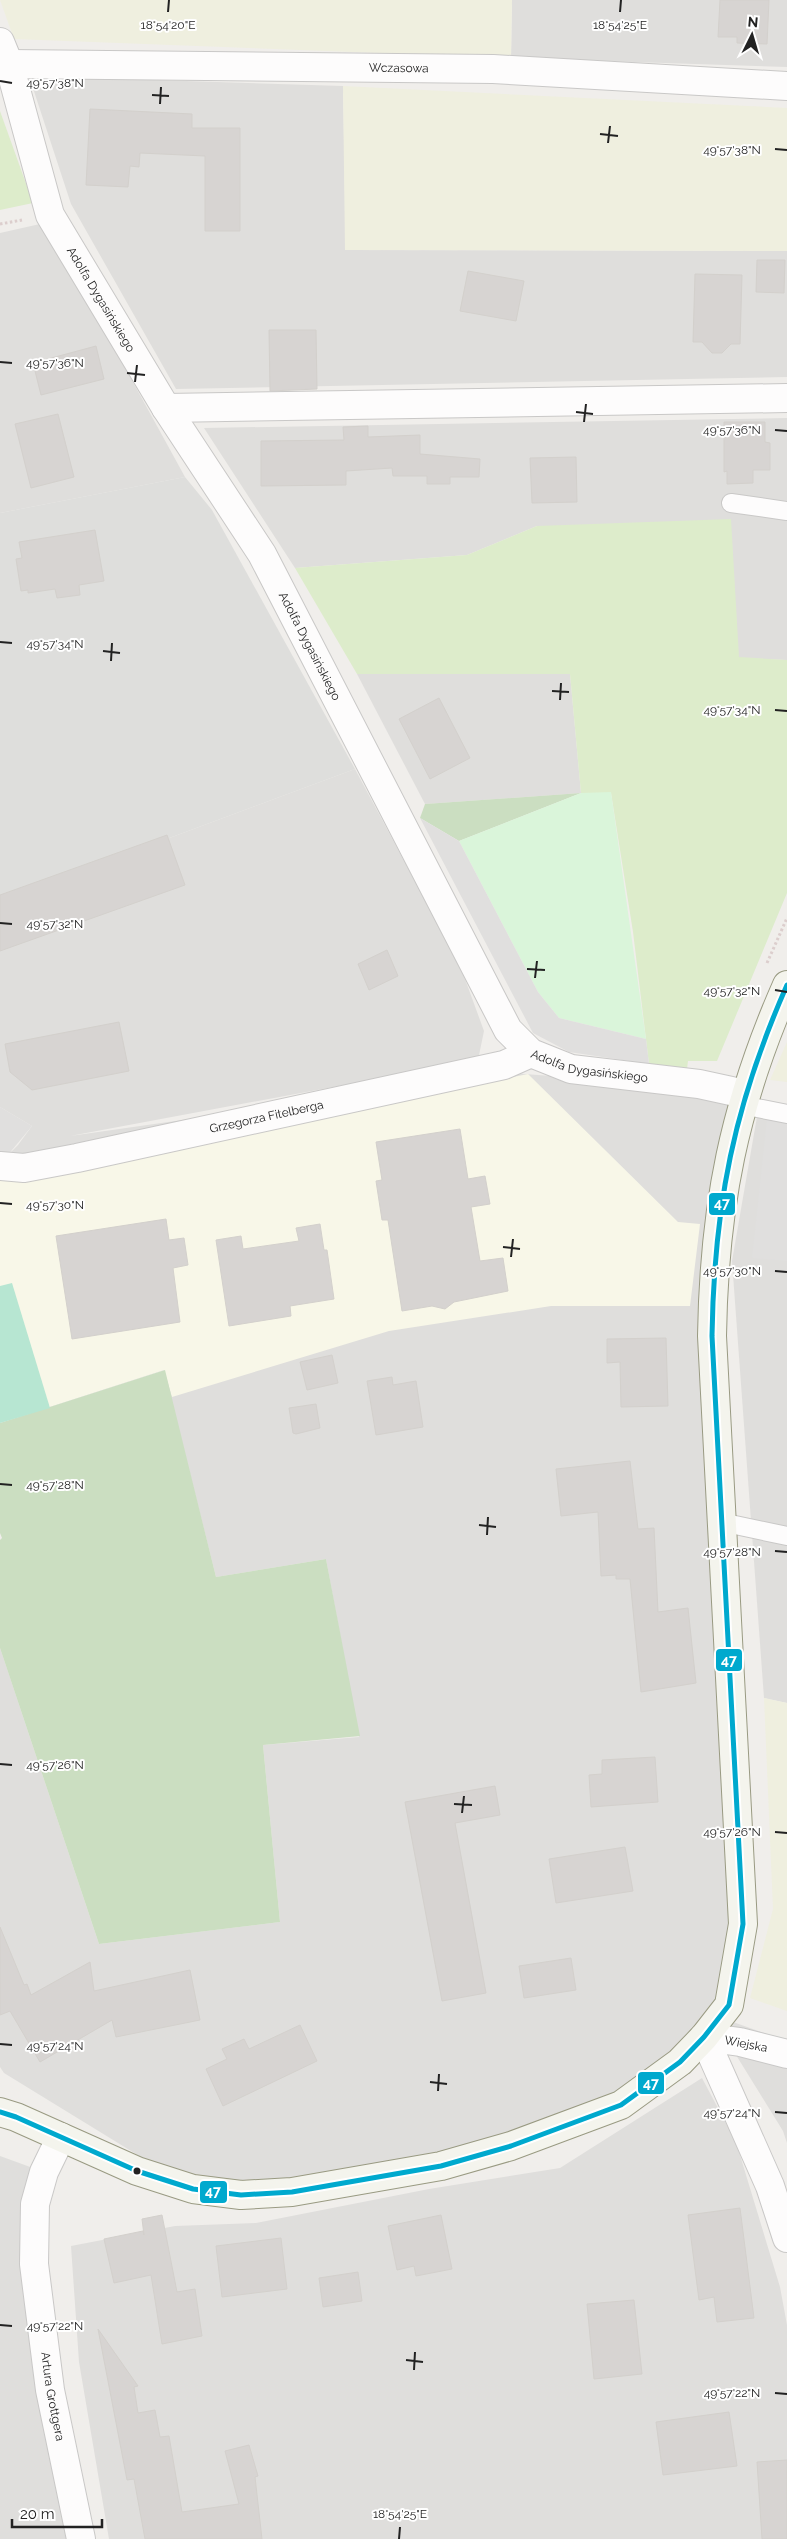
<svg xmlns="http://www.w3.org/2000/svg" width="787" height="2539" font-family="Raleway,sans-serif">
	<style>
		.residential { fill: #dfdedc }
		.education { fill: #f8f7e8 }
		.religious { fill: #dededc }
		.farmland { fill: #efefdf }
		.grass { fill: #ddeccb }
		.forest { fill: #cbdec1 }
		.park { fill: #daf5da }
		.pitch { fill: #b7e6d2 }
		.parking { fill: #e0dfde }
		.building { fill: #d7d4d2; stroke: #d3d0cc }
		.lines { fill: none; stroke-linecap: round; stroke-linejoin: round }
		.service-casing { stroke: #c9c8c7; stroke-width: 20 }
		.minor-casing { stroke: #c9c8c7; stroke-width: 30 }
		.secondary-casing { stroke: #999a82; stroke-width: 30 }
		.path { stroke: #dccecd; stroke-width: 3; stroke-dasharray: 2.5 2.5; stroke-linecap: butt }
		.service { stroke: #fdfcfc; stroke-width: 18 }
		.minor { stroke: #fdfcfc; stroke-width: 28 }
		.secondary { stroke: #f4f4ed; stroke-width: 28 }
		.bus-1-casing { stroke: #fff; stroke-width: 9 }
		.bus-1 { stroke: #00a9ce; stroke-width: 5 }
		.ticks { fill: none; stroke: #222; stroke-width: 2 }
		.bus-dot { fill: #222; stroke: #fff; stroke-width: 2 }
		.labels { text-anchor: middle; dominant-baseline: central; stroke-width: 4; stroke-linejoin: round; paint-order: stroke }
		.street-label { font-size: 12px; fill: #222; stroke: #fff }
		.ticks-label { font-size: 12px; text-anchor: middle; fill: #222; stroke: #fff; stroke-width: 4; stroke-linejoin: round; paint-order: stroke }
		.line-badge { stroke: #fff; stroke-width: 2 }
		.badge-label { font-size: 14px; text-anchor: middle; font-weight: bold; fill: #fff }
	</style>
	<rect width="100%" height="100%" fill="#f0eeeb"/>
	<g class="residential">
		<path d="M512,0H787V67L511,58Z"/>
		<path d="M29,76L343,86L346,250L787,251V377L176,389L71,204Z"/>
		<path d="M40,224L95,313L185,477L0,513V233Z"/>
		<path d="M787,418V660L739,658L537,526L467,555L295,568L204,428Z"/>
		<path d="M357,674H570L581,793L425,804Z"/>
		<path d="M355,769L461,968L484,1031L478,1060L70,1136L511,1073L565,1077L731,1104L718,1221L731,1713L729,2005L621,2105L441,2166L193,2189L4,2073L0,2067V1648L99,1944L280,1922L263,1745L359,1737L326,1559L216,1577L164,1370L0,1423V1163L18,1145L32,1126L0,1107V901Z"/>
		<path d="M759,1105L787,1108V1703L764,1698L732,1261Z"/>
		<path d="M733,2022L787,2041V2143L783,2131L723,2034Z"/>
		<path d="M702,2078L736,2142L780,2287L787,2325V2539H109L79,2362L71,2246L175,2226L256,2223L429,2189L560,2168Z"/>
		<path d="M0,2156L44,2172L35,2204L81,2539H0Z"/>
	</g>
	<path class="education" d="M528,1074L678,1222L700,1224L690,1306H551L389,1331L172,1397L164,1370L0,1423V1177Z"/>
	<path class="religious" d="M185,477L212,510L355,769L0,901V513Z"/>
	<g class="farmland">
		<path d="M0,0H512L511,58L14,39Z"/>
		<path d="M343,86L787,108V251L345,250Z"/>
		<path d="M787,1042V1082L770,1080Z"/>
		<path d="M764,1698L787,1703V2011L750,1998L773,1909Z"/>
	</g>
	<g class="grass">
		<path d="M0,111L33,203L0,210Z"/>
		<path d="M731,519L739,657L787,660V893L717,1061H688L687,1069L649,1064L633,932L611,793H581L570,674H357L295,568L467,555L537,526Z"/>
	</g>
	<g class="forest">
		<path d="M581,793L459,841L420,818L425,804Z"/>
		<path d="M165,1370L216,1577L326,1559L360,1736L263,1745L280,1922L99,1944L0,1648V1540L2,1538L0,1533V1423Z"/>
	</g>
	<path class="park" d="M611,792L646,1039L559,1018L538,992L459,841L581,793Z"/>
	<path class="pitch" d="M12,1283L50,1408L0,1423V1286Z"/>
	<g class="parking">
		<path d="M420,818L459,841L538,992L559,1018L646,1039L649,1064L569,1052L533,1033Z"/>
		<path d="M0,1107L32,1126L2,1162L0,1161Z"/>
		<path d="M768,1109L787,1111V1261L752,1258Z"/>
	</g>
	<g class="building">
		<path d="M720,0H769L767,44L737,43V37H718Z"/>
		<path d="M90,109L192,114V128H240V231H205V156L140,153L139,167L130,166L128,187L86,185Z"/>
		<path d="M757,260H785L784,293L756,292Z"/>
		<path d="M468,271L524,281L516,321L460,311Z"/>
		<path d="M695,274L742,275L740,344H731L722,353H712L702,342H693Z"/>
		<path d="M269,330H316L317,389L270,391Z"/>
		<path d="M96,346L104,379L41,395L33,363Z"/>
		<path d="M58,414L74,477L31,488L15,424Z"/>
		<path d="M724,422H765V442L770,443V470H753V483L727,484V471L724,472Z"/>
		<path d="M368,426V437L420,435V454L480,459L479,477H450V484H427V476H393L392,468L346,471V485L261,486V441L344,440L343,427Z"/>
		<path d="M576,457L577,502L532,503L530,458Z"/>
		<path d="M95,530L104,581L79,585L80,595L57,598L55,589L28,593V590L21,591L16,559L22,558L19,542Z"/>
		<path d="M439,698L470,758L430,779L399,719Z"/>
		<path d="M167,835L185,885L0,951V895Z"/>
		<path d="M387,950L398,976L369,990L358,964Z"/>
		<path d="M119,1022L129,1071L32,1090L10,1072L5,1044Z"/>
		<path d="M460,1129L468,1179L485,1176L490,1204L471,1207L480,1261L503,1258L508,1291L454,1302L445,1309L432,1306L402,1311L388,1220H382L376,1181L382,1180L376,1142Z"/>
		<path d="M166,1219L169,1240L184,1238L188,1265L173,1268L180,1322L72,1339L56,1236Z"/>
		<path d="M320,1224L324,1250H327L334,1299L290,1306L291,1316L229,1326L216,1240L241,1236L243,1249L299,1241L296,1228Z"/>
		<path d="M666,1338L668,1406L621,1407L620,1362L607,1363V1339Z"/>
		<path d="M332,1355L338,1383L307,1390L300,1362Z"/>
		<path d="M392,1377L393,1385L416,1381L423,1427L376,1435L367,1381Z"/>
		<path d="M316,1404L320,1428L296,1434L293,1433L289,1408Z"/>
		<path d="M630,1461L638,1529L654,1528L658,1612L688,1608L696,1683L641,1692L630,1579H616V1575L601,1576L598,1512L561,1516L556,1469Z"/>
		<path d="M655,1757L658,1802L591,1807L589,1775L602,1774V1760Z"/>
		<path d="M495,1786L500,1815L455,1823L486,1993L442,2001L405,1802Z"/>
		<path d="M625,1847L633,1891L556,1903L549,1859Z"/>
		<path d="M0,1927L24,1985L27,1984L31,1995L90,1962L94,1991L190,1970L200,2020L116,2037L112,2020L40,2062L10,2011L0,2015Z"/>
		<path d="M571,1958L576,1990L524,1998L519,1966Z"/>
		<path d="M300,2025L317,2061L223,2106L206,2069L227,2059L222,2049L244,2039L249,2049Z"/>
		<path d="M740,2208L754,2318L717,2322L714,2297L699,2300L688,2215Z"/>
		<path d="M162,2215L177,2292L195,2289L202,2336L162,2344L151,2275L114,2283L104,2239L143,2231L144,2235L142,2219Z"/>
		<path d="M441,2215L452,2269L416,2276L414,2266L397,2270L388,2226Z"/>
		<path d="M281,2238L287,2289L222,2297L216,2246Z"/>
		<path d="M358,2272L362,2301L323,2307L319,2278Z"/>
		<path d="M634,2300L642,2374L594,2379L587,2304Z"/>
		<path d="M98,2329L138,2386L134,2387L138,2413L155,2410L160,2437L169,2436L182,2512L239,2504L225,2451L249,2445L258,2476L255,2477L262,2539H145L134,2479L127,2480Z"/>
		<path d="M729,2412L737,2466L663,2475L656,2422Z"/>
		<path d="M787,2460V2539H762L757,2462Z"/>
	</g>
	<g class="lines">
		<defs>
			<g id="service">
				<path d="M731,503L787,511"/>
				<path d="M742,1105L787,1114"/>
				<path d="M721,1522L787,1536"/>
			</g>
			<g id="minor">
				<path id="s1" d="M0,42L9,64L50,215L166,408L262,554L508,1030L531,1053L571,1069L699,1084L745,1094"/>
				<path id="s2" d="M0,66L9,64L493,69L787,86"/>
				<path d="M166,408L787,398"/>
				<path id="s3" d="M0,1166L24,1168L77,1158L504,1065L531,1053"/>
				<path d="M787,2054L740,2042L704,2037L770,2186L787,2238"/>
				<path id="s4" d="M61,2137L44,2172L35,2204L34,2264L50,2390L81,2539"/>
			</g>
			<path id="secondary" d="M0,2112L16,2117L137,2171L193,2189L241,2195L292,2192L441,2166L511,2146L621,2105L680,2062L704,2037L729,2005L743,1924L712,1336C714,1205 734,1105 787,985"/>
		</defs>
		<use href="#service" class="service-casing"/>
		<use href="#minor" class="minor-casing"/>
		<use href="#secondary" class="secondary-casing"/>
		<g class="path">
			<path d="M0,224L22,220"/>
			<path d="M767,963L787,918"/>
		</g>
		<use href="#service" class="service"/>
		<use href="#minor" class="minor"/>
		<use href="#secondary" class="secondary"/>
		<defs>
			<path id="bus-1" d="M0,2112L16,2117L137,2171L193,2189L241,2195L292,2192L441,2166L511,2146L621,2105L680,2062L704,2037L729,2005L743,1924L712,1336C714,1205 734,1105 787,985"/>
		</defs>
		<use href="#bus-1" class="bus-1-casing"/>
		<use href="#bus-1" class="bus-1"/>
	</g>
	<path class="ticks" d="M168,12L169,0M620,12L621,0M0,81L12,83M152,95L169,96M160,104L161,87M600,134L618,136M608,143L610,126M775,149L787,150M0,362L12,363M127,373L145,375M135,382L137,365M576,412L593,414M584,422L586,404M775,430L787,431M0,642L12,643M103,651L120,653M111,661L112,643M552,691L569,692M560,700L561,683M775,710L787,711M0,923L12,924M527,969L545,970M535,978L537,961M775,990L787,992M0,1203L12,1204M503,1247L520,1249M511,1257L513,1239M775,1271L787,1272M0,1484L12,1485M479,1525L496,1527M487,1535L488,1517M775,1551L787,1552M0,1764L12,1765M454,1804L472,1805M462,1813L464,1796M775,1832L787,1833M0,2044L12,2045M430,2082L447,2084M438,2091L439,2074M775,2112L787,2113M0,2325L12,2326M406,2360L423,2362M414,2370L415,2352M775,2393L787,2394M399,2539L400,2527"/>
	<circle class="bus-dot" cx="137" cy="2171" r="4.5"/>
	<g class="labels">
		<g class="street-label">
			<text stroke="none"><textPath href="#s2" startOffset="399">Wczasowa</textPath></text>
			<text stroke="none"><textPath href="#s1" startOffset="279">Adolfa Dygasińskiego</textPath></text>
			<text stroke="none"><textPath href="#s1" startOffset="684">Adolfa Dygasińskiego</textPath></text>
			<text stroke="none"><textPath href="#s1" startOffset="1209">Adolfa Dygasińskiego</textPath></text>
			<text stroke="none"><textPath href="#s3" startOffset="272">Grzegorza Fitelberga</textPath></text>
			<text transform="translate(746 2044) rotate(11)">Wiejska</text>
			<text stroke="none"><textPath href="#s4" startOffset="266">Artura Grottgera</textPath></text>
		</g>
	</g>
	<g class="ticks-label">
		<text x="168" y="29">18°54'20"E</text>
		<text x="620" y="29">18°54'25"E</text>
		<text x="55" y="87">49°57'38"N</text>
		<text x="732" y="154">49°57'38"N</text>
		<text x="55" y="367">49°57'36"N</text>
		<text x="732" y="434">49°57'36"N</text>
		<text x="55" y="648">49°57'34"N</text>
		<text x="732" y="714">49°57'34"N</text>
		<text x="55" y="928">49°57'32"N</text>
		<text x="732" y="995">49°57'32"N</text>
		<text x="55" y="1209">49°57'30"N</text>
		<text x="732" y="1275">49°57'30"N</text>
		<text x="55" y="1489">49°57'28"N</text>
		<text x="732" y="1556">49°57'28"N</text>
		<text x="55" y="1769">49°57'26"N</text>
		<text x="732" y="1836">49°57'26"N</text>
		<text x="55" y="2050">49°57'24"N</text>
		<text x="732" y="2117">49°57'24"N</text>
		<text x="55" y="2330">49°57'22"N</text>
		<text x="732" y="2397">49°57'22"N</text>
		<text x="400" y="2518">18°54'25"E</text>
	</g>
	<g class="line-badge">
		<rect x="708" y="1192" width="28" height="24" rx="5" fill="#00a9ce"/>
		<rect x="715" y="1648" width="28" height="24" rx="5" fill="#00a9ce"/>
		<rect x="637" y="2071" width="28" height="24" rx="5" fill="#00a9ce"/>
		<rect x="199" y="2180" width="29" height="24" rx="5" fill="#00a9ce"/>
	</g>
	<g class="badge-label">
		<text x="722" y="1208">47</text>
		<text x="729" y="1665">47</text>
		<text x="651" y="2088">47</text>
		<text x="213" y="2196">47</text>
	</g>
	<g transform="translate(752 35) rotate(5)" stroke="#ffffff" stroke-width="4" paint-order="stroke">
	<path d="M0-4L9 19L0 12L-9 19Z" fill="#222222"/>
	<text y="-8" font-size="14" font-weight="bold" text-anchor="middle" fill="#222222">N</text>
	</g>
	<path d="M12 2519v8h90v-8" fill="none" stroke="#222222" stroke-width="2.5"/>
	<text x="20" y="2519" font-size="15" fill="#222222" stroke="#ffffff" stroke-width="4" paint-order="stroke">20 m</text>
</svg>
